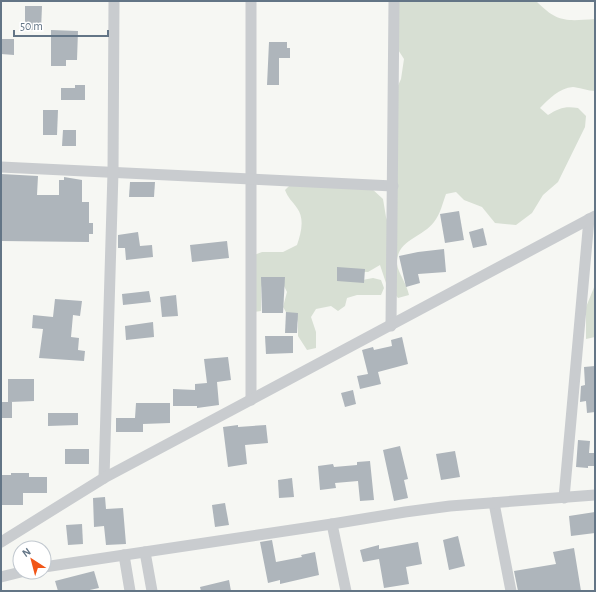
<svg xmlns="http://www.w3.org/2000/svg" width="596" height="592" font-family="'Alegreya Sans',sans-serif">
	<style>
		.green { fill: #d7dfd3 }
		.building { fill: #aeb5bb }
		.lines { fill: none; stroke-linecap: round; stroke-linejoin: round }
		.street { stroke: #c9cccf; stroke-width: 11 }
	</style>
	<rect width="100%" height="100%" fill="#f6f7f3"/>
	<g class="green">
		<path d="M395,1H536C558,23 566,21 595,19V91C589,91 577,87 573,87C559,88 549,99 540,108L548,115C559,108 565,106 578,108L586,116L585,127L558,182L543,195L532,213L516,225L495,223L482,207L464,200L456,192L446,194C443,202 440,215 434,222C422,238 396,240 397,264C398,273 407,284 409,295L398,298L386,283L380,265L368,272L345,271L357,281L373,278L381,280L384,288L381,295H357L347,298L345,306L338,311L331,306L316,309L311,317L316,332V348L307,350L298,336V322L295,315L286,312L283,307L287,292L281,280L265,281L261,287V311L253,312L254,255L262,252H283L297,245C301,233 305,219 297,208C292,201 288,198 285,190L291,184L371,188L383,199L386,217L389,225L392,99L401,79L404,59L393,42Z"/>
		<path d="M595,285V337L586,339V307Z"/>
	</g>
	<g class="building">
		<path d="M25,6H42L41,30H25Z"/>
		<path d="M51,30L78,31L77,60H66V66H51Z"/>
		<path d="M1,39H14V55L1,54Z"/>
		<path d="M269,42H287V48H290V58H279V85H267Z"/>
		<path d="M75,85H85V100H61V88H75Z"/>
		<path d="M43,110H58L57,135H43Z"/>
		<path d="M63,130H76V146H62Z"/>
		<path d="M1,174L38,176L37,195H59V180H64V177L82,180V202H89V223H93V234H89V242L1,241Z"/>
		<path d="M130,182H155L154,197H129Z"/>
		<path d="M459,211L464,240L445,243L440,214Z"/>
		<path d="M483,228L487,245L473,248L469,232Z"/>
		<path d="M138,232L140,246L152,245L153,257L126,260L125,248H118V235Z"/>
		<path d="M227,241L229,258L192,262L190,245Z"/>
		<path d="M444,249L446,272L418,274L420,283L406,287L399,256L418,252Z"/>
		<path d="M337,267L365,269L364,283L337,281Z"/>
		<path d="M261,277H285L283,313H262Z"/>
		<path d="M149,291L151,302L123,305L122,294Z"/>
		<path d="M176,295L178,316L162,317L160,297Z"/>
		<path d="M55,299L82,301L80,316L73,315L71,337L79,338L78,350L85,351L84,361L39,358L43,329L32,328L33,315L53,317Z"/>
		<path d="M286,312L298,313L297,333H285Z"/>
		<path d="M153,322L154,337L126,340L125,326Z"/>
		<path d="M265,336H293V353L266,354Z"/>
		<path d="M402,337L408,364L378,372L381,384L360,389L357,376L368,374L362,350L373,347L374,350L392,346L391,340Z"/>
		<path d="M228,357L231,380L217,382L219,405L197,408V406H173V389L195,390V384L207,383L204,359Z"/>
		<path d="M595,366V412L587,413L586,401L580,402L581,386L585,385L584,367Z"/>
		<path d="M8,379H34V401L10,402H12V418H1V402H8Z"/>
		<path d="M353,390L356,404L345,407L341,393Z"/>
		<path d="M136,403H170V423L143,424V432H116V418H135Z"/>
		<path d="M48,413H78V425L48,426Z"/>
		<path d="M238,425V427L266,425L268,443L245,445L247,464L228,467L223,427Z"/>
		<path d="M578,440L590,441L589,453H595V466H588V468L576,467Z"/>
		<path d="M400,446L408,479L404,480L408,498L394,501L383,450Z"/>
		<rect x="65" y="449" width="24" height="15"/>
		<path d="M455,451L460,477L441,480L436,454Z"/>
		<path d="M370,461L374,500L360,501L358,481L335,483L336,488L320,490L318,466L333,464L334,467L357,465V462Z"/>
		<path d="M11,473H29V477H47V493H23V505H1V475H11Z"/>
		<path d="M292,478L294,497L279,498L278,480Z"/>
		<path d="M105,497L106,509L123,508L126,544L106,545L104,526L94,527L93,498Z"/>
		<path d="M225,503L229,525L215,527L212,505Z"/>
		<path d="M595,512V533L571,536L569,516Z"/>
		<path d="M82,524L83,544L68,545L66,525Z"/>
		<path d="M458,536L465,566L449,570L443,540Z"/>
		<path d="M272,540L276,562L302,557L301,555L315,552L319,575L280,584V580L268,583L260,542Z"/>
		<path d="M418,542L422,564L406,567L409,584L384,588L379,559L363,562L360,550L379,545V549Z"/>
		<path d="M574,548L581,591H518L514,571L556,564L553,552Z"/>
		<path d="M94,571L99,588L85,591H58L55,581Z"/>
		<path d="M229,580L231,591H201L200,587Z"/>
	</g>
	<g class="lines">
		<g class="street">
			<path d="M251,1V400"/>
			<path d="M1,167L393,186"/>
			<path d="M391,326L394,1"/>
			<path d="M104,478L113,172L114,1"/>
			<path d="M564,498L589,219"/>
			<path d="M494,503L511,591"/>
			<path d="M332,524L346,591"/>
			<path d="M1,542L104,478L595,216"/>
			<path d="M145,552L152,591"/>
			<path d="M124,555L130,591"/>
			<path d="M44,567L332,524L405,512L450,506L595,495"/>
			<path d="M1,577L21,572"/>
		</g>
	</g>
	<rect width="596" height="592" fill="none" stroke="#637586" stroke-width="4"/>
	<g transform="translate(32 560) rotate(324)"><circle r="19" fill="#ffffff" stroke="#c1c8cf"/>
	<path d="M0-3L7 15L0 10L-7 15Z" fill="#f15618"/>
	<text y="-6" font-size="11" font-weight="bold" text-anchor="middle" fill="#637586">N</text>
	</g>
	<path d="M14 30v6h94v-6" fill="none" stroke="#637586" stroke-width="2"/>
	<text x="20" y="30" font-size="12" fill="#637586" stroke="#ffffff" stroke-width="3" paint-order="stroke">50 m</text>
</svg>
